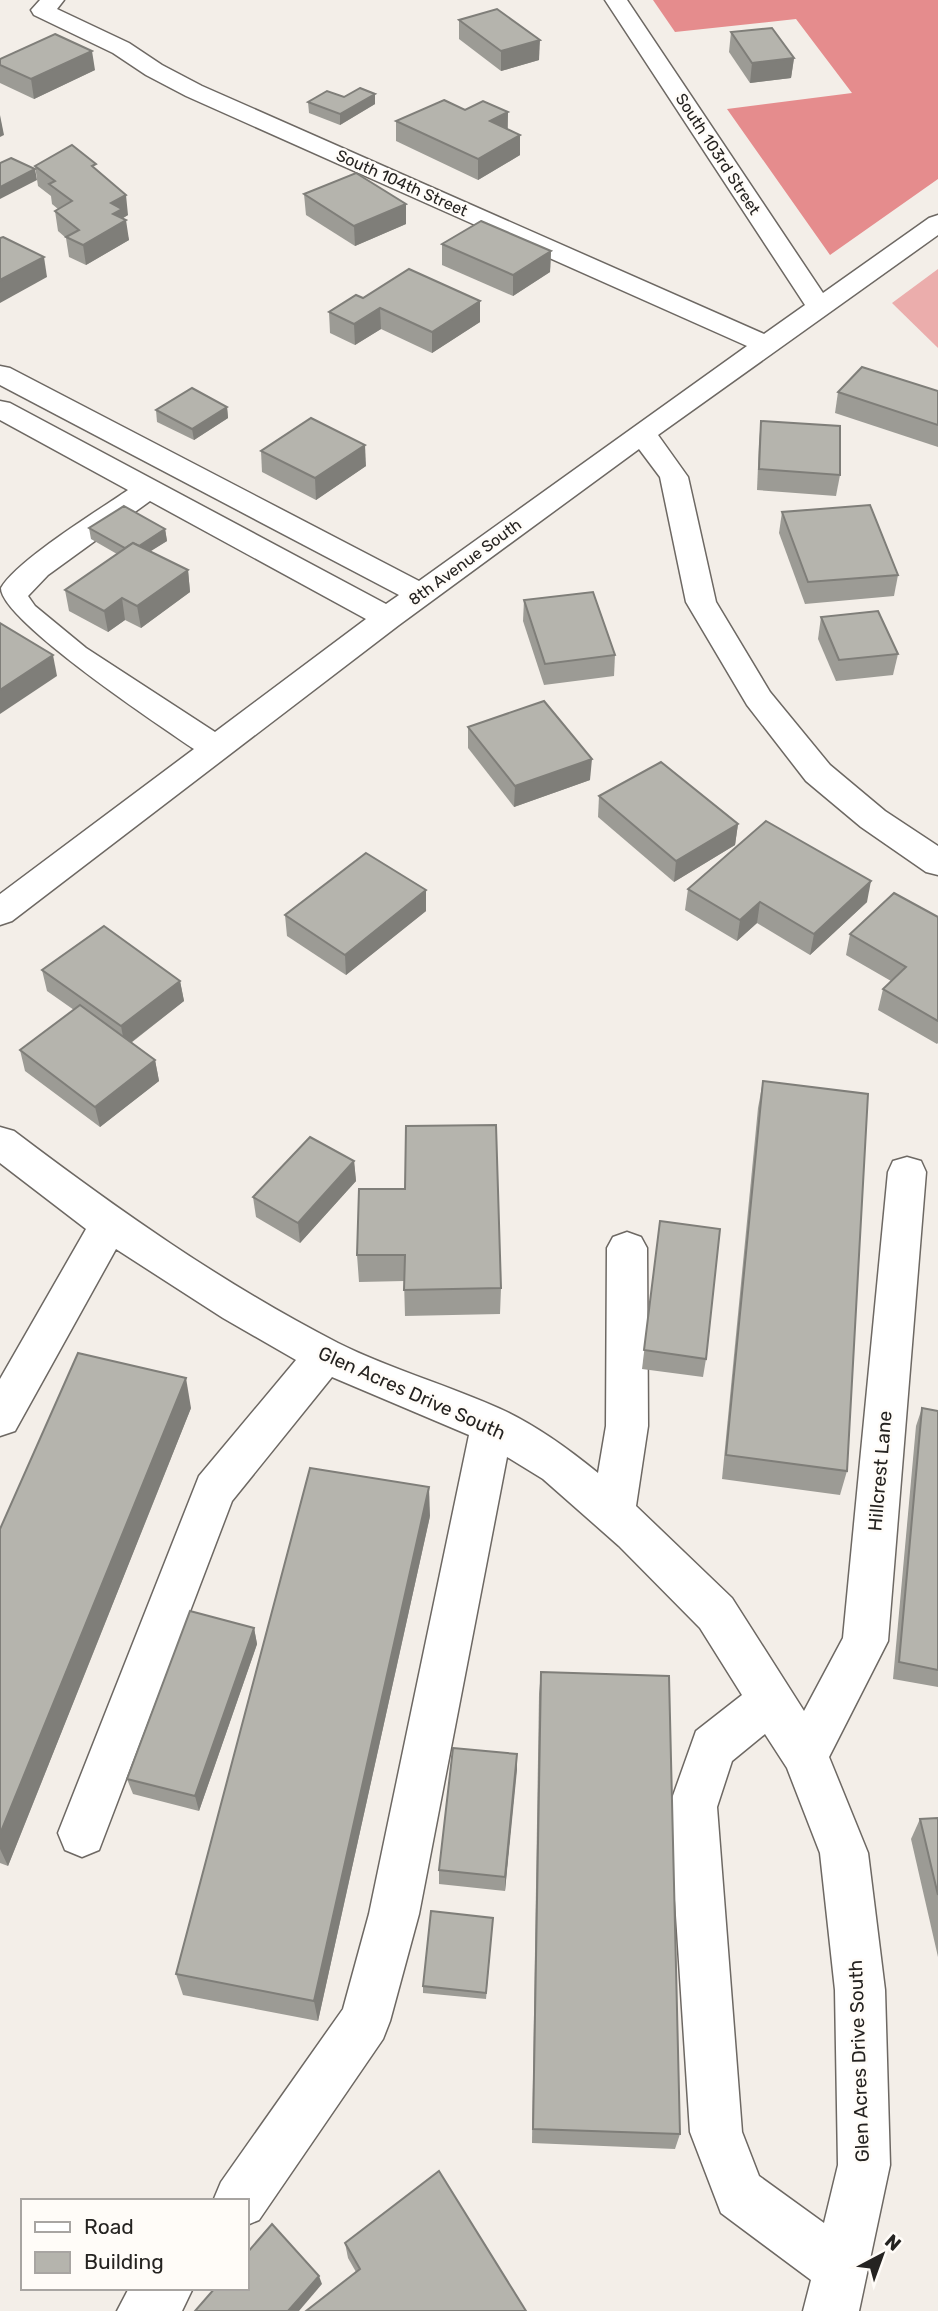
<svg xmlns="http://www.w3.org/2000/svg" width="938" height="2311" font-family="Rubik,sans-serif">
	<style>
		.green { fill: #ebadac }
		.forest { fill: #e58c8d }
		.lines { fill: none; stroke-linecap: round; stroke-linejoin: round }
		.minor-casing { stroke: #6d6863; stroke-width: 3 }
		.minor { fill: #fff; fill-rule: evenodd }
		.wall { fill: #9c9b95 }
		.shaded-wall { fill: #7f7e79 }
		.building { fill: #b5b4ad; stroke: #7f7e79; stroke-width: 2 }
		.labels { text-anchor: middle; dominant-baseline: central; stroke-width: 5; stroke-linejoin: round; paint-order: stroke }
		.far-street-label { font-size: 16px; fill: #252321; stroke: #fffcf8 }
		.street-label { font-size: 19px; fill: #252321; stroke: #fffcf8 }
	</style>
	<rect width="100%" height="100%" fill="#f3eee8"/>
	<path class="green" d="M938,269V348L892,303Z"/>
	<path class="forest" d="M653,0H938V179L830,255L727,109L852,93L796,19L675,32Z"/>
	<g class="lines">
		<defs>
			<g id="minor">
				<path d="M40,0H64L57,9L129,43L162,65L202,86L764,334L805,305L605,0H627L823,293L929,218L938,215V235L658,435L688,477L716,602L770,692L830,765L885,811L938,846V875L926,872L861,827L806,781L747,705L686,602L660,477L639,449L399,625L12,921L0,925V894L194,749C166,730 0,620 1,588C17,560 99,510 128,490L0,420V401L10,403L386,604L399,595L0,385V366L10,368L419,581L747,346L186,96L146,75L113,53L34,15L31,10ZM150,501L366,619L215,732L86,648L35,606L28,596L48,575Z"/>
				<path d="M0,1127L14,1131C117,1209 223,1284 338,1343C392,1370 451,1386 505,1411C538,1427 570,1450 598,1473L606,1426L607,1248L613,1237L627,1232L641,1237L647,1248L648,1426L636,1506L732,1598L804,1711L843,1638L888,1172L893,1161L907,1157L921,1161L926,1172L888,1641L829,1757L868,1853L885,1990L890,2165L859,2311H803L811,2280L721,2213L690,2132L669,1807L696,1731L742,1695L700,1628L619,1546L543,1479L507,1457L419,1914L390,2021L383,2039L259,2220L247,2225V2201H213L221,2182L343,2009L369,1914L469,1435L332,1377L232,1501L99,1850L82,1857L65,1850L58,1833L199,1476L296,1360L223,1318L116,1249L15,1431L0,1436V1379L86,1229L0,1163ZM765,1734L787,1768L820,1853L835,1990L838,2165L824,2223L759,2176L742,2132L717,1807L732,1761Z"/>
				<path d="M129,2288H193L182,2311H117Z"/>
			</g>
		</defs>
		<use href="#minor" class="minor-casing"/>
		<use href="#minor" class="minor"/>
	</g>
	<g class="wall">
		<path d="M459,20L539,60L501,71L459,39Z"/>
		<path d="M731,32L794,58L791,78L750,83L729,52Z"/>
		<path d="M0,59L95,70L34,99L0,83Z"/>
		<path d="M344,97L375,104L340,125L309,113L308,102Z"/>
		<path d="M465,110L508,112V129L520,135V155L478,180L396,141V121Z"/>
		<path d="M35,166L97,171L128,215L123,218L129,240L86,265L69,257L66,238L58,231L55,211L58,209L52,204L51,196L38,186Z"/>
		<path d="M304,194L406,224L355,246L306,215Z"/>
		<path d="M442,244L551,251L550,272L513,296L442,265Z"/>
		<path d="M363,298L480,301V322L432,353L381,329L355,345L330,333L329,312Z"/>
		<path d="M938,391V447L835,413L838,392Z"/>
		<path d="M227,407L228,418L194,440L157,422L156,410Z"/>
		<path d="M761,421L840,475L836,496L757,490L759,442Z"/>
		<path d="M261,451L366,466L316,500L262,472Z"/>
		<path d="M782,512L898,575L894,596L805,604L779,533Z"/>
		<path d="M89,528L165,529L167,541L150,551L188,570L190,592L141,628L125,620L108,632L69,611L65,590L117,554L91,539Z"/>
		<path d="M524,600L615,655L614,676L544,685L523,621Z"/>
		<path d="M821,617L898,654L893,675L836,681L818,639Z"/>
		<path d="M468,727L590,780L514,807L468,748Z"/>
		<path d="M599,796L738,824L735,845L674,882L598,817Z"/>
		<path d="M688,889L867,902L810,955L757,923L737,941L685,910Z"/>
		<path d="M426,911L346,975L287,936L285,915Z"/>
		<path d="M938,917V1043L937,1044L878,1010L883,989L891,981L846,955L850,934Z"/>
		<path d="M42,970L180,981L184,1001L131,1043L155,1060L159,1081L100,1127L25,1071L20,1050L74,1010L47,991Z"/>
		<path d="M763,1081L847,1471L840,1495L722,1479L758,1108Z"/>
		<path d="M354,1161L356,1181L300,1243L256,1217L253,1197Z"/>
		<path d="M405,1189L501,1288L500,1314L405,1316L404,1281L359,1282L357,1255Z"/>
		<path d="M660,1221L706,1359L703,1377L642,1369Z"/>
		<path d="M191,1408L8,1866L0,1863V1529Z"/>
		<path d="M922,1408L938,1411V1687L893,1679L916,1426Z"/>
		<path d="M430,1516L318,2021L183,1995L176,1974Z"/>
		<path d="M254,1628L257,1644L199,1811L133,1794L127,1779Z"/>
		<path d="M541,1672L680,2134L675,2149L532,2143L539,1694Z"/>
		<path d="M517,1754L505,1891L439,1884V1870Z"/>
		<path d="M938,1818V1957L911,1839L920,1819Z"/>
		<path d="M493,1918L486,1999L423,1993V1986Z"/>
		<path d="M345,2243L526,2311L356,2272L348,2258Z"/>
	</g>
	<g class="shaded-wall">
		<path d="M540,40L539,60L501,71V51Z"/>
		<path d="M92,51L95,70L34,99L31,79Z"/>
		<path d="M794,58L791,78L750,83L752,63Z"/>
		<path d="M375,94V104L340,125V114Z"/>
		<path d="M508,112L507,132L490,121Z"/>
		<path d="M0,115L4,135L0,137Z"/>
		<path d="M520,135V155L478,180V159Z"/>
		<path d="M35,169L37,180L0,199V187Z"/>
		<path d="M126,195L128,215L123,218L126,220L129,240L86,265L83,245L111,203Z"/>
		<path d="M406,204V224L355,246L354,226Z"/>
		<path d="M551,251L550,272L513,296V275Z"/>
		<path d="M44,257L47,277L0,303V280Z"/>
		<path d="M480,301V322L432,353V332Z"/>
		<path d="M380,308L381,329L355,345L354,324Z"/>
		<path d="M227,407L228,418L194,440L192,429Z"/>
		<path d="M365,445L366,466L316,500L315,478Z"/>
		<path d="M165,529L167,541L132,563L131,551Z"/>
		<path d="M188,570L190,592L141,628L137,606Z"/>
		<path d="M122,598L125,620L108,632L104,611Z"/>
		<path d="M53,655L57,676L0,714V690Z"/>
		<path d="M592,759L590,780L514,807L515,786Z"/>
		<path d="M738,824L735,845L674,882L676,861Z"/>
		<path d="M871,881L867,902L810,955L814,934Z"/>
		<path d="M426,890V911L346,975L345,955Z"/>
		<path d="M760,902L757,923L737,941L740,920Z"/>
		<path d="M180,981L184,1001L125,1047L121,1026Z"/>
		<path d="M155,1060L159,1081L100,1127L95,1107Z"/>
		<path d="M354,1161L356,1181L300,1243L298,1223Z"/>
		<path d="M186,1378L191,1408L8,1866L0,1849V1834Z"/>
		<path d="M429,1487L430,1516L318,2021L314,2001Z"/>
		<path d="M254,1628L257,1644L199,1811L195,1796Z"/>
		<path d="M517,1754V1770L505,1891V1877Z"/>
		<path d="M319,2276L322,2284L299,2311H288Z"/>
	</g>
	<g class="building">
		<path d="M497,9L540,40L501,51L459,20Z"/>
		<path d="M772,28L794,58L752,63L731,32Z"/>
		<path d="M55,34L92,51L31,79L0,65V59Z"/>
		<path d="M360,88L375,94L340,114L308,102L327,91L344,97Z"/>
		<path d="M444,100L465,110L483,101L508,112L490,121L520,135L478,159L396,121Z"/>
		<path d="M72,145L96,164L92,166L126,195L111,203L122,209L113,214L126,220L83,245L66,237L79,230L55,211L72,201L49,184L55,181L35,166Z"/>
		<path d="M11,158L35,169L0,187V163Z"/>
		<path d="M356,173L406,204L354,226L304,194Z"/>
		<path d="M481,221L551,251L513,275L442,244Z"/>
		<path d="M3,237L44,257L0,280V238Z"/>
		<path d="M409,269L480,301L432,332L380,308L354,324L329,312L356,295L363,298Z"/>
		<path d="M862,367L938,391V425L838,392Z"/>
		<path d="M192,388L227,407L192,429L156,410Z"/>
		<path d="M311,418L365,445L315,478L261,451Z"/>
		<path d="M761,421L840,426V475L759,469Z"/>
		<path d="M870,505L898,575L808,582L782,512Z"/>
		<path d="M124,506L165,529L139,546L133,543L125,548L89,528Z"/>
		<path d="M133,543L188,570L137,606L122,598L104,611L65,590Z"/>
		<path d="M593,592L615,655L545,664L524,600Z"/>
		<path d="M878,611L898,654L839,660L821,617Z"/>
		<path d="M0,623L53,655L0,690Z"/>
		<path d="M544,701L592,759L515,786L468,727Z"/>
		<path d="M661,762L738,824L676,861L599,796Z"/>
		<path d="M766,821L871,881L814,934L760,902L740,920L688,889Z"/>
		<path d="M366,853L426,890L345,955L285,915Z"/>
		<path d="M894,893L938,917V1021L883,989L906,967L850,934Z"/>
		<path d="M104,926L180,981L121,1026L42,970Z"/>
		<path d="M80,1005L155,1060L95,1107L20,1050Z"/>
		<path d="M763,1081L868,1094L847,1471L726,1455Z"/>
		<path d="M496,1125L501,1288L404,1290L405,1255H357L359,1189H405L406,1126Z"/>
		<path d="M310,1137L354,1161L298,1223L253,1197Z"/>
		<path d="M660,1221L720,1229L706,1359L644,1350Z"/>
		<path d="M78,1353L186,1378L0,1834V1529Z"/>
		<path d="M922,1408L938,1411V1670L899,1662Z"/>
		<path d="M310,1468L429,1487L314,2001L176,1974Z"/>
		<path d="M190,1611L254,1628L195,1796L127,1779Z"/>
		<path d="M541,1672L669,1676L680,2134L533,2129Z"/>
		<path d="M453,1748L517,1754L505,1877L439,1870Z"/>
		<path d="M938,1818V1895L920,1819Z"/>
		<path d="M431,1911L493,1918L486,1993L423,1986Z"/>
		<path d="M439,2171L526,2311H306L360,2269L345,2243Z"/>
		<path d="M272,2224L319,2276L288,2311H195L215,2288H247V2253Z"/>
	</g>
	<g class="labels">
		<g class="far-street-label">
			<text transform="translate(718 154) rotate(57)">South 103rd Street</text>
			<text transform="translate(402 183) rotate(24)">South 104th Street</text>
			<text transform="translate(465 562) rotate(-36)">8th Avenue South</text>
		</g>
		<g class="street-label">
			<text transform="translate(412 1393) rotate(24)">Glen Acres Drive South</text>
			<text transform="translate(880 1471) rotate(-85)">Hillcrest Lane</text>
			<text transform="translate(859 2061) rotate(-92)">Glen Acres Drive South</text>
		</g>
	</g>
	<rect x="21" y="2199" width="228" height="91" fill="#fffcf8" stroke="#a8a5a2" stroke-width="2"/>
	<rect x="35" y="2222" width="35" height="10" fill="#ffffff" stroke="#a8a5a2" stroke-width="2"/>
	<text x="84" y="2234" font-size="21" fill="#252321">Road</text>
	<rect x="35" y="2252" width="35" height="21" fill="#b5b4ad" stroke="#a8a5a2" stroke-width="2"/>
	<text x="84" y="2269" font-size="21" fill="#252321">Building</text>
	<g transform="translate(882 2255) rotate(41)" stroke="#fffcf8" stroke-width="5" paint-order="stroke">
	<path d="M0-5L12 26L0 18L-12 26Z" fill="#252321"/>
	<text y="-10" font-size="19" font-weight="bold" text-anchor="middle" fill="#252321">N</text>
	</g>
</svg>
